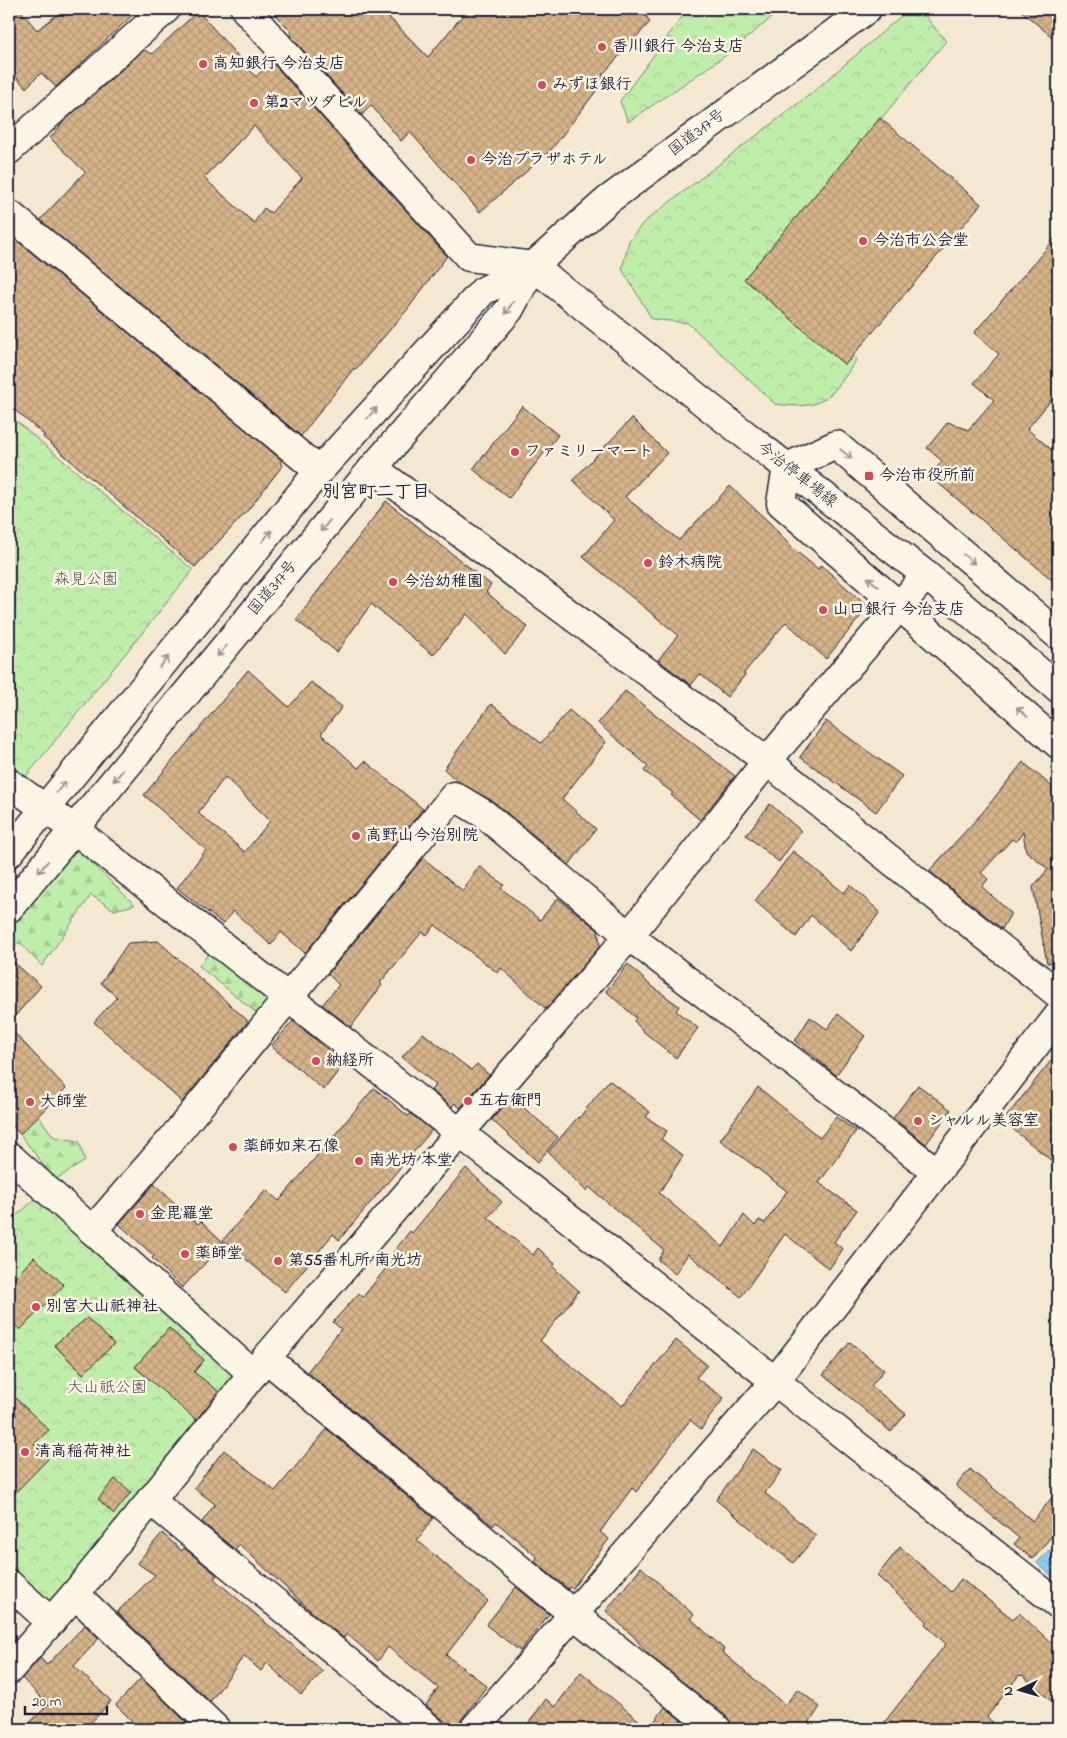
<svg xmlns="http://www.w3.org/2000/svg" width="1067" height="1738" font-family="'Indie Flower','Klee One',sans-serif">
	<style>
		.forest { fill: url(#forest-firs); stroke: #728872 }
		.park { fill: url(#park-crowns); stroke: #728872 }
		.water { fill: url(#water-ripples); stroke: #6188a5 }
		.building { fill: url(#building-cross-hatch); stroke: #22223b; fill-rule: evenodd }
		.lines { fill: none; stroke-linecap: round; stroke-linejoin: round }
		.minor-casing { stroke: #22223b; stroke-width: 31 }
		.major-casing { stroke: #22223b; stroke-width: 31 }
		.highway-casing { stroke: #22223b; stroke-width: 31 }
		.minor { stroke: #fcf5e5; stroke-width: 28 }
		.major { stroke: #fcf5e5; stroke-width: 28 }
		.highway { stroke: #fcf5e5; stroke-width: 28 }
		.oneway { stroke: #9a9698 }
		.poi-dot { fill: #d1495b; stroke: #fcf5e5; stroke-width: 2 }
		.labels { text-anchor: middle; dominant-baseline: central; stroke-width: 5; stroke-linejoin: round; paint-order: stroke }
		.poi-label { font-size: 16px; font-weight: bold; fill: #22223b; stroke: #fcf5e5; text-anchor: start }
		.street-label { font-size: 16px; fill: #22223b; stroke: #fcf5e5 }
		.park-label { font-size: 16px; fill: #4a5557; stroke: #fcf5e5 }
		.neighbourhood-label { font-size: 18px; font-weight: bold; fill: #22223b; stroke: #fcf5e5 }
	</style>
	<defs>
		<pattern id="forest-firs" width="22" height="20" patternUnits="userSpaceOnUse" patternTransform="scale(1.25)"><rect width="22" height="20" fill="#c1edaa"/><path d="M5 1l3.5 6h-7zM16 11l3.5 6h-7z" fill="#a6cb93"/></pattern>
		<pattern id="park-crowns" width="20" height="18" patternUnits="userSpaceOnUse" patternTransform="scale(1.25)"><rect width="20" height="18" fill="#c1edaa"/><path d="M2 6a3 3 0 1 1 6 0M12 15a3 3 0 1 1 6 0" fill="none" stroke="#a6cb93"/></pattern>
		<pattern id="water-ripples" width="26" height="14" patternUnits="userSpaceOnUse" patternTransform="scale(1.25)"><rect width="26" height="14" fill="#8bccec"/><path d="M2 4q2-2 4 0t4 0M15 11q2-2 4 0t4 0" fill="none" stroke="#78afcb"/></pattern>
		<pattern id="building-cross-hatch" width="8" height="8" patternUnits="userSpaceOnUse" patternTransform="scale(1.25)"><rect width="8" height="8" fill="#d6b388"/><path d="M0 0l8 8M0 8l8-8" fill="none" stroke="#b79a76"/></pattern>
	</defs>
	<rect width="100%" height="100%" fill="#f4e8d2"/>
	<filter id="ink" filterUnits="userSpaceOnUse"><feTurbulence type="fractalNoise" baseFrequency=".02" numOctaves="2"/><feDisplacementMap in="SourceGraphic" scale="10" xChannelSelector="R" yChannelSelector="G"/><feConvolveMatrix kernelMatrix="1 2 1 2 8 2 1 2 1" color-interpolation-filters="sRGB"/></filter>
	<g filter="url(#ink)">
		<g class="forest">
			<path d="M74,846L135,905L114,910L91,895L42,966L19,942L9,950V920Z"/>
			<path d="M214,947L270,991L273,1005L259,1015L199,966Z"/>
			<path d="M38,1116L54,1137L79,1141L85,1161L55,1180L20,1134Z"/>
		</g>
		<g class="park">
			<path d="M688,9H782L725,56L628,122L620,101Z"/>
			<path d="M916,9H919L946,41L756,268L857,359C831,397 826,411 775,404L688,323L652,319L622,269L629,241L644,222L813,92L901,16Z"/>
			<path d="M9,415L193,570L24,779L9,766Z"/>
			<path d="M39,1196L246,1380L47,1604L9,1562V1222Z"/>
		</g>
		<path class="water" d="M1049,1550L1058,1557V1581L1037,1563Z"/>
		<g class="building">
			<path d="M9,9H19L37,30L65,9H139L56,87L41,73L26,88L9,69Z"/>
			<path d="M271,9H381L428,57L468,9H641L650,22L602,75L606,78L551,150L480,212L410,132L401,141L371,105L362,115L292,38L290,30Z"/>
			<path d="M1019,9H1058V42Z"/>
			<path d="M198,11L256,77L271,61L447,256L407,310L355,370L354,368L301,436L40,220L85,172L50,138L65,120L144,50L152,54ZM254,126L302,178L271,213L264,208L254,223L204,178Z"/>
			<path d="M880,118L981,204L845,365L744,279Z"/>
			<path d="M9,234L282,460L280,463L283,465L248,510L195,567L43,437L44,435L9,405Z"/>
			<path d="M1058,235V392L1027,429L1058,455V585L930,476L942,461L927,448L948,422L968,430L994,400L974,383L999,354L974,333Z"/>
			<path d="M522,406L558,435L509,498L473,469Z"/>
			<path d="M632,418L667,453L625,497L679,540L730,486L771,524L792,548L818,569L821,565L868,607L826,659L786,622L744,673L745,675L727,697L700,674L691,685L658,660L678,635L583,557L614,520L573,480Z"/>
			<path d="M386,501L491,585L486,592L528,627L505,654L467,614L433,655L371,604L337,652L296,620Z"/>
			<path d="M248,670L289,707L311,682L342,707L321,734L358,768L365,761L423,809L305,953L281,932L271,945L233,911L223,924L177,888L206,850L144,795ZM225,777L270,821L245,852L198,813Z"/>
			<path d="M625,691L735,776L700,820L671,795L673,793L644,771L648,766L598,723Z"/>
			<path d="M491,704L541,743L569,710L606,742L562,799L596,829L569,865L494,802L457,781L444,769Z"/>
			<path d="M826,721L902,776L876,812L800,757Z"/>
			<path d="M1023,762L1058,792V962L1047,963L1033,887L1048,869L1026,851L1023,832L1016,842L1012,839L981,873L988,879L982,887L1011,913L1002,929L929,871L983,812Z"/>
			<path d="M770,804L801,831L779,862L746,835Z"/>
			<path d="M793,851L844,893L850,885L880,912L851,951L811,915L796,937L755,901Z"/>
			<path d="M423,858L463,891L479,866L504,885L501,888L540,920L558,898L598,930L600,946L546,1009L501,968L498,973L435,925L427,935L422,932L380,983L382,985L351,1027L322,1005L339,985L328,974Z"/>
			<path d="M158,941L247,1020V1023L182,1102L94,1022L117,997L101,983L128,943Z"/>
			<path d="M9,958L41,986L9,1023Z"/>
			<path d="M628,964L649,984L679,1006L676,1011L698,1028L676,1058L644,1032L634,1021L636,1018L606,991Z"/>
			<path d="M838,1014L865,1036L836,1075L795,1041L810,1017L827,1029Z"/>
			<path d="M293,1021L344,1063L324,1090L271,1046Z"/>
			<path d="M9,1027L66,1088L20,1134L9,1123Z"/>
			<path d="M423,1033L471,1070L477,1064L489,1075L460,1108L455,1103L452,1107L431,1090L436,1085L402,1057Z"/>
			<path d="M1058,1052V1166L1003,1121Z"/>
			<path d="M609,1080L650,1112L646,1117L667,1131L661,1139L683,1156L659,1193L723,1247L744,1215L755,1226L759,1220L765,1223L787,1191L720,1140L758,1087L820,1138L836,1117L856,1131L819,1183L857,1210L834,1242L843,1249L829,1269L785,1234L741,1297L688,1254L675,1274L658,1260L664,1250L589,1187L586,1191L548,1152L578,1117L579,1118Z"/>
			<path d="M918,1085L951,1110L926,1144L893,1118Z"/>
			<path d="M374,1088L408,1116L411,1114L432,1130L339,1240L333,1234L285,1292L223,1240L266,1190L279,1201Z"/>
			<path d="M511,1097L558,1137L538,1162L492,1120Z"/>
			<path d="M466,1168L502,1202L488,1217L533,1255L538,1248L555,1264L553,1267L579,1291L540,1341L622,1406L676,1340L707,1365L696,1378L724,1398L701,1429L690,1420L636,1492L632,1488L600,1532L609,1539L572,1589L570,1587L568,1589L535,1562L537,1557L496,1522L493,1526L307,1372L341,1329L333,1322L359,1293L363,1297L391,1262L388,1259L410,1231L412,1233Z"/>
			<path d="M154,1184L198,1224L201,1221L224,1243L182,1288L152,1258L154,1256L119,1224Z"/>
			<path d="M34,1257L64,1285L20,1330L9,1318V1284Z"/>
			<path d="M87,1318L114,1344L83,1374L54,1345Z"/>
			<path d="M169,1328L204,1360L194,1372L219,1392L196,1420L135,1367Z"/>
			<path d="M850,1342L884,1370L871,1386L906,1414L891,1432L823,1375Z"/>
			<path d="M9,1392L49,1430L34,1444L48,1459L9,1499Z"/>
			<path d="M327,1429L433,1518L417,1540L488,1601L446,1655L487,1686L454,1729L426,1705L438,1688L388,1647L378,1661L347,1634L344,1638L315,1615L239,1544L235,1550L202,1522L215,1504L194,1488L224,1450L275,1491Z"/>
			<path d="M753,1449L782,1470L765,1493L816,1536L793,1563L716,1500Z"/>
			<path d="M970,1469L1033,1521L1058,1490V1528L1033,1559L1014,1544L1019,1538L956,1486Z"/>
			<path d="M115,1479L131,1492L114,1514L98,1499Z"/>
			<path d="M162,1533L182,1551L184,1548L217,1575L214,1579L323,1671L301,1695L267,1663L261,1671L244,1656L210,1702L117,1612L155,1575L137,1563Z"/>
			<path d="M900,1547L951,1592L961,1579L1013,1619L1019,1613L1058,1649V1707L1022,1675L1021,1676L1019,1675L987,1717L1000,1729H879L946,1644L925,1624L927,1621L877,1576Z"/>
			<path d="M641,1567L694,1615L690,1618L724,1649L722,1652L785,1705L798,1689L820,1707L808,1724L814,1729H732L727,1717L649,1655L634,1637L606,1611Z"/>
			<path d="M516,1587L549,1614L520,1651L486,1625Z"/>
			<path d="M85,1625L99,1638L74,1666L111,1701L85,1729H23L48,1705L22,1678L40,1658L47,1665Z"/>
			<path d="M581,1672L649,1729L665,1707L692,1729H524L546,1699L555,1707Z"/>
			<path d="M141,1678L186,1722L179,1729H140L116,1705Z"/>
		</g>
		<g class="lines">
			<defs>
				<g id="minor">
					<path d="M245,9L469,257L533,266"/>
					<path d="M9,150L166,9"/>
					<path d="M9,214L319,471"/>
					<path d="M373,468L767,761L1058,994"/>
					<path d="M9,783L74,829L1058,1604"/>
					<path d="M9,1156L253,1374"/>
					<path d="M93,1230L172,1139L454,796L484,814L629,936L937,1172"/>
					<path d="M266,1358L572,1613L717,1729"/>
					<path d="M150,1500L430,1729"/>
					<path d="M9,1584L51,1622"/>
					<path d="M75,1594L216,1729"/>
					<path d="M9,1670L75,1594L266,1358L629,936L767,761L926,575"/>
					<path d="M474,1729L776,1380L1058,1016"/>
				</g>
				<g id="major">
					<path d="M533,266L712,409L926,575L1058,688"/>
					<path d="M1058,635L836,445L787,467L781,503L1058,744"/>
				</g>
				<g id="highway">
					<path d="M9,853L319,471L483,291L533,266L608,200L867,9"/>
					<path d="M9,908L373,468L509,310L533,266"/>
				</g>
			</defs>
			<use href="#minor" class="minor-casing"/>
			<use href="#major" class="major-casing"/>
			<use href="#highway" class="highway-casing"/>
			<use href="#minor" class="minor"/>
			<use href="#major" class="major"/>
			<use href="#highway" class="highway"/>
		</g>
		<defs><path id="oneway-shaft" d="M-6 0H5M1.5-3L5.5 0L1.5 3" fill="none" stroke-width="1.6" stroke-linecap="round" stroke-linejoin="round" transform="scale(1.25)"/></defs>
		<g class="oneway">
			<use href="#oneway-shaft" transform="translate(509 308) rotate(123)"/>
			<use href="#oneway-shaft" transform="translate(372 413) rotate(-48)"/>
			<use href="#oneway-shaft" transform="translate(846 454) rotate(40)"/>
			<use href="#oneway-shaft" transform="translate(325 526) rotate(130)"/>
			<use href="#oneway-shaft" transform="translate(267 536) rotate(-51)"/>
			<use href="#oneway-shaft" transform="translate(969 559) rotate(40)"/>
			<use href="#oneway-shaft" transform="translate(873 582) rotate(-140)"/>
			<use href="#oneway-shaft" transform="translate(222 651) rotate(130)"/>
			<use href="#oneway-shaft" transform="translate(164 662) rotate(-51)"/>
			<use href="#oneway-shaft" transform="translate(1022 712) rotate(-139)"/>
			<use href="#oneway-shaft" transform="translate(118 776) rotate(130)"/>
			<use href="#oneway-shaft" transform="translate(61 787) rotate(-51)"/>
			<use href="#oneway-shaft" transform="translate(43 867) rotate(130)"/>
		</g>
	</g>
	<g class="poi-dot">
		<circle cx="602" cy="47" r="5"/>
		<circle cx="203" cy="64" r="5"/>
		<circle cx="542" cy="85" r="5"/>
		<circle cx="254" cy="103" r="5"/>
		<circle cx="471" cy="160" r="5"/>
		<circle cx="863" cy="241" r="5"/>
		<circle cx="515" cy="452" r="5"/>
		<rect x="864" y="471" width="10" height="10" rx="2.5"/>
		<circle cx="648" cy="563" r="5"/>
		<circle cx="393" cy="582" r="5"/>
		<circle cx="823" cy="610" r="5"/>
		<circle cx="356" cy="836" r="5"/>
		<circle cx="316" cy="1061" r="5"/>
		<circle cx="468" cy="1101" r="5"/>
		<circle cx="30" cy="1102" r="5"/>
		<circle cx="918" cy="1121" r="5"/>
		<circle cx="233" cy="1147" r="5"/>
		<circle cx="359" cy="1161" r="5"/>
		<circle cx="140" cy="1214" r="5"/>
		<circle cx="185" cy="1254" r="5"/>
		<circle cx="278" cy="1261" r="5"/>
		<circle cx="36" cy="1307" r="5"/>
		<circle cx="25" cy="1452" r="5"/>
	</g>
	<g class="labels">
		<g class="poi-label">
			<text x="612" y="47">香川銀行 今治支店</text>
			<text x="213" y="64">高知銀行 今治支店</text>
			<text x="552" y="85">みずほ銀行</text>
			<text x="264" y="103">第2マツダビル</text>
			<text x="481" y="160">今治プラザホテル</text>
			<text x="873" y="241">今治市公会堂</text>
			<text x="525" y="452">ファミリーマート</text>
			<text x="879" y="476">今治市役所前</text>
			<text x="658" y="563">鈴木病院</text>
			<text x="403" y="582">今治幼稚園</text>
			<text x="833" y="610">山口銀行 今治支店</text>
			<text x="366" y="836">高野山今治別院</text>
			<text x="326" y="1061">納経所</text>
			<text x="478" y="1101">五右衛門</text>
			<text x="40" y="1102">大師堂</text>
			<text x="928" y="1121">シャルル美容室</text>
			<text x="243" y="1147">薬師如来石像</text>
			<text x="369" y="1161">南光坊 本堂</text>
			<text x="150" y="1214">金毘羅堂</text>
			<text x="195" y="1254">薬師堂</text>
			<text x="288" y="1261">第55番札所 南光坊</text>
			<text x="46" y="1307">別宮大山祇神社</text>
			<text x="35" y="1452">清高稲荷神社</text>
		</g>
		<g class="street-label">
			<text transform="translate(697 133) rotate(-37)">国道317号</text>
			<text transform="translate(797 475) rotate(38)">今治停車場線</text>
			<text transform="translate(273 588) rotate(-50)">国道317号</text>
		</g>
		<g class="park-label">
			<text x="86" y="580">森見公園</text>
			<text x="107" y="1388">大山祇公園</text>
		</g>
		<g class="neighbourhood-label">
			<text x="376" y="493">別宮町二丁目</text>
		</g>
	</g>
	<rect width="1067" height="1738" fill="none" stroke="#fcf5e5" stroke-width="30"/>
	<rect x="15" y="15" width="1037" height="1708" fill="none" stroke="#22223b" stroke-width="2" filter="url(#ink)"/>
	<g transform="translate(1020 1690) rotate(265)" stroke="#fcf5e5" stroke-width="4" paint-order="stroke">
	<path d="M0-4L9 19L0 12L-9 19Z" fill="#22223b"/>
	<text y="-8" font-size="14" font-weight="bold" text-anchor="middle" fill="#22223b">N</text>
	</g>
	<path d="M25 1706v8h82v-8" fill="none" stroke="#22223b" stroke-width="2.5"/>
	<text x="32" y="1706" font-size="15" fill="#22223b" stroke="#fcf5e5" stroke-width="4" paint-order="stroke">20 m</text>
</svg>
